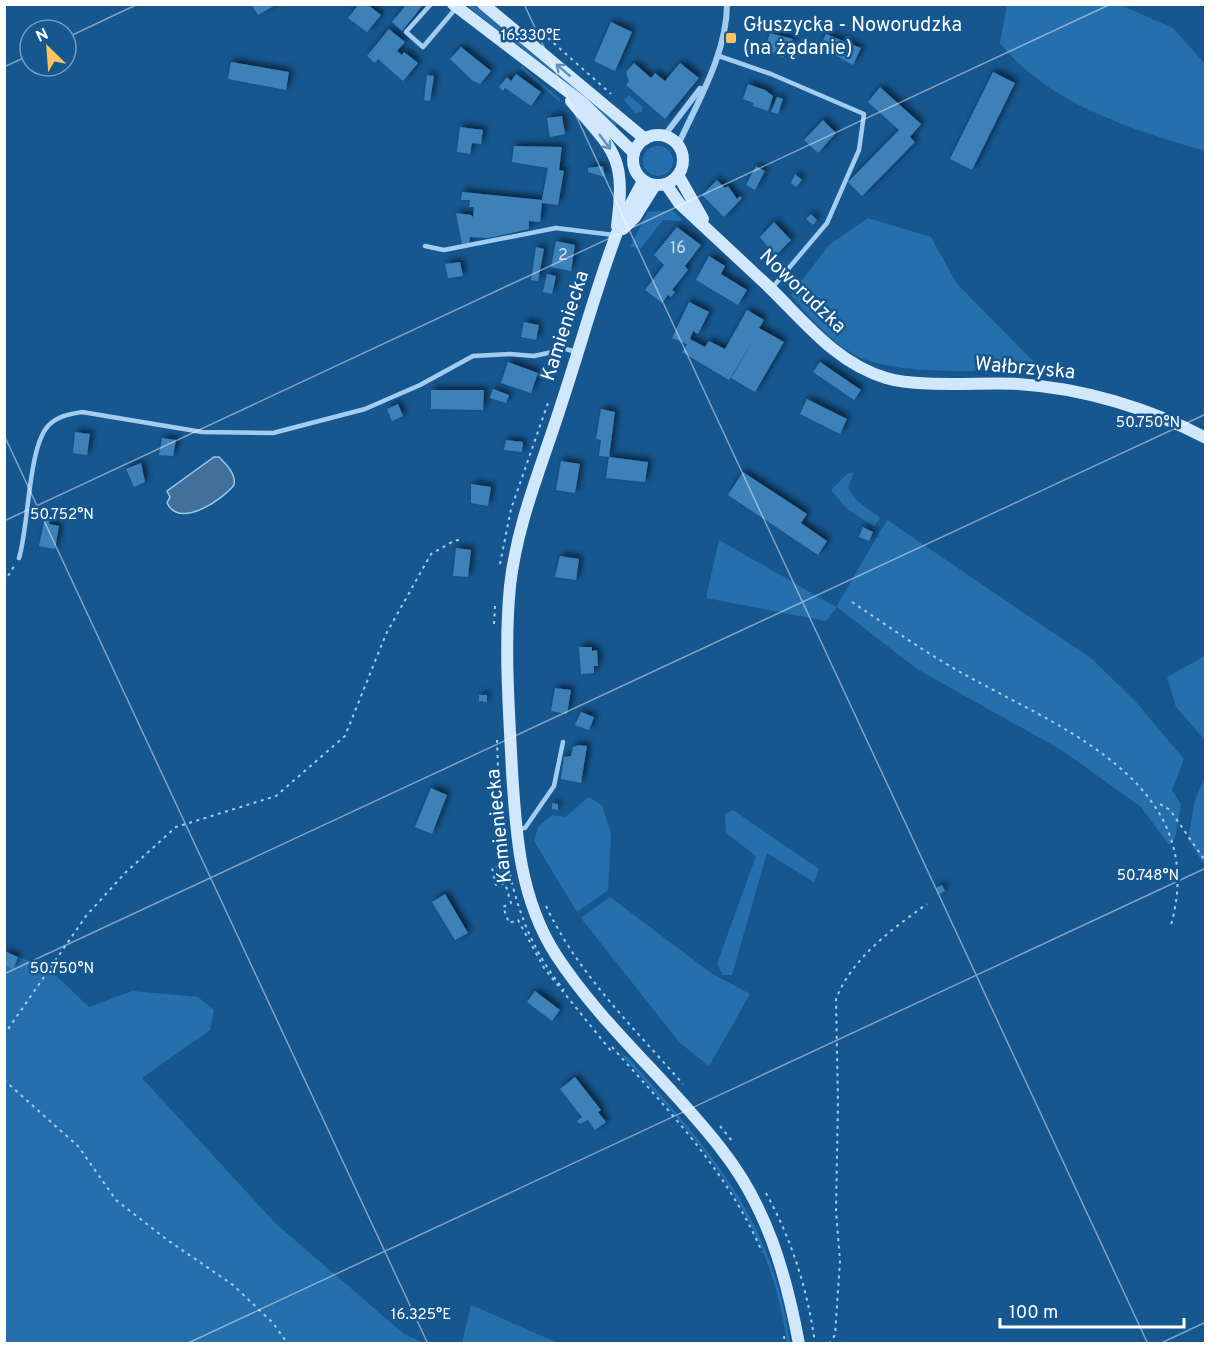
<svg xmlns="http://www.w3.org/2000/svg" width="1210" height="1348" font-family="Overpass,sans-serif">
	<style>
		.green { fill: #2570ac }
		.water { fill: #427099; stroke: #95caf3; stroke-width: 1.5 }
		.building { fill: #3e81b8; filter: url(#shadow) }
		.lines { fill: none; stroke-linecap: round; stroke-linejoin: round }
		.path { stroke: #a3cdf0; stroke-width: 2; stroke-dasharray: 3 4.5; stroke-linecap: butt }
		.lane { stroke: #a3cdf0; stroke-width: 4.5 }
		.street { stroke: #a3cdf0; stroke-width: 6 }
		.secondary { stroke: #d1e7fb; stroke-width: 12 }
		.oneway { stroke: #6191bb }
		.ticks { fill: none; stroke: #fff; stroke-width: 1.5; stroke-opacity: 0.45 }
		.poi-dot { fill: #ffc262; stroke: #165790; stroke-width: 2 }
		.labels { text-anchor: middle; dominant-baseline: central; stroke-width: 5; stroke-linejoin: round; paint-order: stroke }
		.number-label { font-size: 16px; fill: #cfe0ed }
		.poi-label { font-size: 20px; fill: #fff; stroke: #165790; text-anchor: start }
		.street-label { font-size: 20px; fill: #fff; stroke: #165790 }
		.ticks-label { font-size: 15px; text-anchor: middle; fill: #fff; stroke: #165790; stroke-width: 5; stroke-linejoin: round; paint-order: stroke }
	</style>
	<defs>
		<filter id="shadow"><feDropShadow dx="3.5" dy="-3.5" stdDeviation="3" flood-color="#0009"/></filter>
	</defs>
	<rect width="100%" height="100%" fill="#165790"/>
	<g class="green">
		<path d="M466,5H474L619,122L615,127L559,77Z"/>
		<path d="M1007,5H1120L1173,28L1205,64V151C1133,130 1048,104 1000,43Z"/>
		<path d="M522,66L560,99V102L520,68Z"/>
		<path d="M629,95L643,107L642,112L635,113L624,100Z"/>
		<circle cx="658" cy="161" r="15"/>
		<path d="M672,210L682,219L680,221L663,220L641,248L630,247L648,212Z"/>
		<path d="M868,218L931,237L957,284L1042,370C989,369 901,378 855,355C832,343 807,314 791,295L829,245Z"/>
		<path d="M854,472L848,488L856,500L880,518L874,527L846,508L831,490L847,474Z"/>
		<path d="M887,520L1092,659L1135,701L1184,759L1172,790L1181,805L1175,838L1169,845L1141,807L1063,751L917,669L837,607L826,621L706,598L719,540L836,607Z"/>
		<path d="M1203,657L1206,658L1205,740L1176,707L1167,677Z"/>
		<path d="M1203,782L1206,785L1205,866L1188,839L1195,800Z"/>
		<path d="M588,797L602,805L611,834L608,890L577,912L534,841L538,827L552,815L566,817Z"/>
		<path d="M733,810L819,869L814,882L767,853L732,975H723L717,964L756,856L726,833L725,814Z"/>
		<circle cx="501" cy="875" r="7"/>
		<path d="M610,897L711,973L750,994L709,1066L680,1043L581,918Z"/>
		<path d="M4,950L51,971L89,1007L132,991L198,997L214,1010L210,1030L142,1078L276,1224L404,1334L424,1343H5Z"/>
		<path d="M620,1053L629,1058C709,1151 772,1216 790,1343H787C770,1216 701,1144 620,1053Z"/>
		<path d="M471,1305L558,1343H462Z"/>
	</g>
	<path class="water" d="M214,457H219C227,465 236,474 234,485C222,500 180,529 167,503L170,497L167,491Z"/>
	<g class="building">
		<path d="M251,4H277L258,15Z"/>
		<path d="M359,4H367L381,15L367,32L348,18Z"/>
		<path d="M407,4L422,6L402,31L392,22Z"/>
		<path d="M611,22L632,32L615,71L594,61Z"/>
		<path d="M389,29L405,42L397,51L402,55L404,52L418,63L403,81L378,59L375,63L367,56Z"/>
		<path d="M770,33L793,39L783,58L765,48Z"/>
		<path d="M826,34L861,48L853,65L820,47Z"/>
		<path d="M461,47L491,71L480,84L473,81L450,59Z"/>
		<path d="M231,62L289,72L286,90L228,79Z"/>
		<path d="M634,63L651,78L655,73L665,81L680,63L699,78L665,119L626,85L629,81L626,72Z"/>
		<path d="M993,72L1015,83L972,170L950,159Z"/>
		<path d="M516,74L541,92L531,106L505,88L503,91L499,87L507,77L511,81Z"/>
		<path d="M427,75L434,76L430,101L424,100Z"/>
		<path d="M748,84L765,90L773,96L768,111L753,106L754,103L743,99Z"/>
		<path d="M880,87L921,124L910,137L915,142L862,196L848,182L899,130L868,102Z"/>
		<path d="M777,97L783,99L778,114L771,112Z"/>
		<path d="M562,116L565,134L550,137L547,118Z"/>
		<path d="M823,120L836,133L818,153L804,140Z"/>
		<path d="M460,127L483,130L481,144L472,143L470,154L457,152Z"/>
		<path d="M514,146L562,147L559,170L564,171L558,205L542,203L540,222L529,221V229L488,238L470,237L469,243L462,244L456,213L471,215L473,217L474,207H469L470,200H461L462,192L542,200L548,168L512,162Z"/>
		<path d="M603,166L605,177L588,172V168Z"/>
		<path d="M756,166L765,171L755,190L746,185Z"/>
		<path d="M795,174L802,180L796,187L791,183Z"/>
		<path d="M717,180L725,188L728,186L737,199L740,196L742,198L724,217L702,195Z"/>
		<path d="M811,214L817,220L813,225L806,219Z"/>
		<path d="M774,222L791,240L775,256L760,237Z"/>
		<path d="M677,227L701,245L685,266L688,270L672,290L675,292L671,297L668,295L662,303L645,290L664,265L654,255Z"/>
		<path d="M556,241L575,245L571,271L551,267Z"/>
		<path d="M536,247L544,249L538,281L531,280Z"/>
		<path d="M709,256L725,266L721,274L747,290L738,305L696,280Z"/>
		<path d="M460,262L463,276L448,278L445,264Z"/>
		<path d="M547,274L556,276L552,294L543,292Z"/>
		<path d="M689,302L709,312L698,334L693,331L690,339L705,347L709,341L725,349L747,310L764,320L759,328L784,342L755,392L731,378L757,334L729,380L682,352L687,344L672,338Z"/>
		<path d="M524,322L539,325L536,340L521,337Z"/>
		<path d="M508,362L538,373L531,393L501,383Z"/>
		<path d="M820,362L861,390L854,400L813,372Z"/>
		<path d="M493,389L509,395L506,403L490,398Z"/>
		<path d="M431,390H484L483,410L431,409Z"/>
		<path d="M807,399L847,419L840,434L800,414Z"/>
		<path d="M398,404L403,416L392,421L387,409Z"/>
		<path d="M601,409L615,412L609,457L648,462L645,482L606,478L609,457L599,456L601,440L596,439Z"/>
		<path d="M75,432L90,434L87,455L73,453Z"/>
		<path d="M162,438L176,440L173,456L159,455Z"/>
		<path d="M506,440L523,442L522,452L504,450Z"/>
		<path d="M561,461L580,464L575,493L556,490Z"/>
		<path d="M141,463L145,482L134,487L126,469Z"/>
		<path d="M743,472L807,514L801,523L827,541L818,555L728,495Z"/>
		<path d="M471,484L491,487L488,506L471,503Z"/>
		<path d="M45,518L50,519L49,524L59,526L55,549L39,546Z"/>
		<path d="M863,527L873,532L869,541L859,537Z"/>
		<path d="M456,548L471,550L468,577L453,576Z"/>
		<path d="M560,556L579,559L576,580L555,577Z"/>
		<path d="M579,647H592V651L597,650L598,666H594V673L581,674Z"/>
		<path d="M555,688L571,690L567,714L551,711Z"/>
		<path d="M479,695H487V702L479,701Z"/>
		<path d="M581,712L594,717L589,730L575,725Z"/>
		<path d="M579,745L587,746L581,783L561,779L564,757L571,756L573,747Z"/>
		<path d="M431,788L447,795L432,834L415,827Z"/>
		<path d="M552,803L558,804V810L552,809Z"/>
		<path d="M942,885L945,891L939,894L936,888Z"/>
		<path d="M445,894L468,933L455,940L432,902Z"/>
		<path d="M4,951L18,957L13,969L4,965Z"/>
		<path d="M535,991L560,1010L552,1021L527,1002Z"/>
		<path d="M575,1077L601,1110L598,1112L606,1122L595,1130L588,1120L580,1124L577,1121L582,1117L560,1089Z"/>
	</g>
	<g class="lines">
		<g class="path">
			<path d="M548,38L611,94"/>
			<path d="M500,564L511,509L548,403"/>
			<path d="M4,582L15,565"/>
			<path d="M852,602C891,628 930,656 971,678C1067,731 1210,786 1171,925"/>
			<path d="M494,624L495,605"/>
			<path d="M497,740C500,829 505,919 564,990"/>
			<path d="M1160,804L1170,810L1206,862"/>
			<path d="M506,864L492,868L496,885L505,883L511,903L503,907L509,923L518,920L544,968L611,1051"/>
			<path d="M546,906C578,974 634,1028 683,1084"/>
			<path d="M4,1035L86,916L126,872L176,827L276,796L345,736L386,634L431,554L454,541L463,539"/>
			<path d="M612,1047C669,1111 728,1172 762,1252"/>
			<path d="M4,1080L78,1146L116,1200L166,1239L233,1285L273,1323L288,1344"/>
			<path d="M720,1126L732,1141"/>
			<path d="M766,1193C792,1240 808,1291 815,1344"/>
			<path d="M784,1336L785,1344"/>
			<path d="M829,1344L835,1335L840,1261L836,1211L838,1102L836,999C852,958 892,929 927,904"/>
		</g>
		<g class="lane">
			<path d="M431,4L406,32L423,47L457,7"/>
			<path d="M719,56L771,74L864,114L859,150L827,223L772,288"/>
			<path d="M425,246L444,250L556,228L614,235"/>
			<path d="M19,558C29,526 28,448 48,426C57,416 70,414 82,412L202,432L273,433L365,409L420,385L473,356L510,354L534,356L566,349L576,352"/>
			<path d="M518,829L525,828L554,786L563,742"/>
		</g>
		<g class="street">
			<path d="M664,136L700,89"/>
			<path d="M678,145C698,101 727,53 727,4"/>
		</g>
		<g class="secondary">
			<path d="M453,4L583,103L634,153"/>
			<path d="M483,4L645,139"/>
			<path d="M571,101C615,152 626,156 617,226"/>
			<circle cx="658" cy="160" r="25"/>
			<path d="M678,175L703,219"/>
			<path d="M643,181C634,199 622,218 615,238C595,292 580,348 562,402C543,463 517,522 510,586C504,647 509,710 512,771C516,836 520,899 556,955C603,1027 670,1082 722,1150C767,1207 786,1274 799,1344"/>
			<path d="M666,184L679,203C709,231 739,259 769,287C805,322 836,363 886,378C919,388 982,382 1018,384C1082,388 1149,408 1206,438"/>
			<path d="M623,229L635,217L655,185"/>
		</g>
	</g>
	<defs><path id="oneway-shaft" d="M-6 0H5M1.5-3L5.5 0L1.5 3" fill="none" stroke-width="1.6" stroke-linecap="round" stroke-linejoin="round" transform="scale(1.5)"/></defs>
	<g class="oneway">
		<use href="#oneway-shaft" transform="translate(563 70) rotate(-139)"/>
		<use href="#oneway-shaft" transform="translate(605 142) rotate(53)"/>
	</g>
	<path class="ticks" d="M524,4L1148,1344M66,38L138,4M4,67L30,55M4,435L428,1344M4,521L1111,4M4,974L1206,414M186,1344L1206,868M1159,1344L1206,1322"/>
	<rect class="poi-dot" x="725" y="32" width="12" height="12" rx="3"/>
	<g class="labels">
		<g class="number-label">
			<text x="678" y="249">16</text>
			<text x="563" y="256">2</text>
		</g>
		<g class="poi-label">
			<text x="743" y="26">Głuszycka - Noworudzka<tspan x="743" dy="23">(na żądanie)</tspan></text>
		</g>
		<g class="street-label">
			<text transform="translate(802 292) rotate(44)">Noworudzka</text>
			<text transform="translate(566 326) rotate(-72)">Kamieniecka</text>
			<text transform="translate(1025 369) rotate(5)">Wałbrzyska</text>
			<text transform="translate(500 826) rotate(-96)">Kamieniecka</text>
		</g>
	</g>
	<g class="ticks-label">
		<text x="531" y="40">16.330°E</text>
		<text x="1148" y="427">50.750°N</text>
		<text x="62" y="519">50.752°N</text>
		<text x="1148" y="880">50.748°N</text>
		<text x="62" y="973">50.750°N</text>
		<text x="421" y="1319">16.325°E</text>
	</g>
	<rect width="1210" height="1348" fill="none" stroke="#ffffff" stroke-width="12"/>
	<g transform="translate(48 48) rotate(335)"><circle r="28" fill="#165790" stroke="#739abc" stroke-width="1.5"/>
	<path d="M0-4.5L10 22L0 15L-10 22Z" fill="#ffc262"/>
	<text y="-9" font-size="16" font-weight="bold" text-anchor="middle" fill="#ffffff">N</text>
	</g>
	<path d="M1000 1318v9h184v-9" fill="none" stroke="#ffffff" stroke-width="3"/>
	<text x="1009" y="1318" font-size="18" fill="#ffffff" stroke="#165790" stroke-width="4.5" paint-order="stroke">100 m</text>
</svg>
